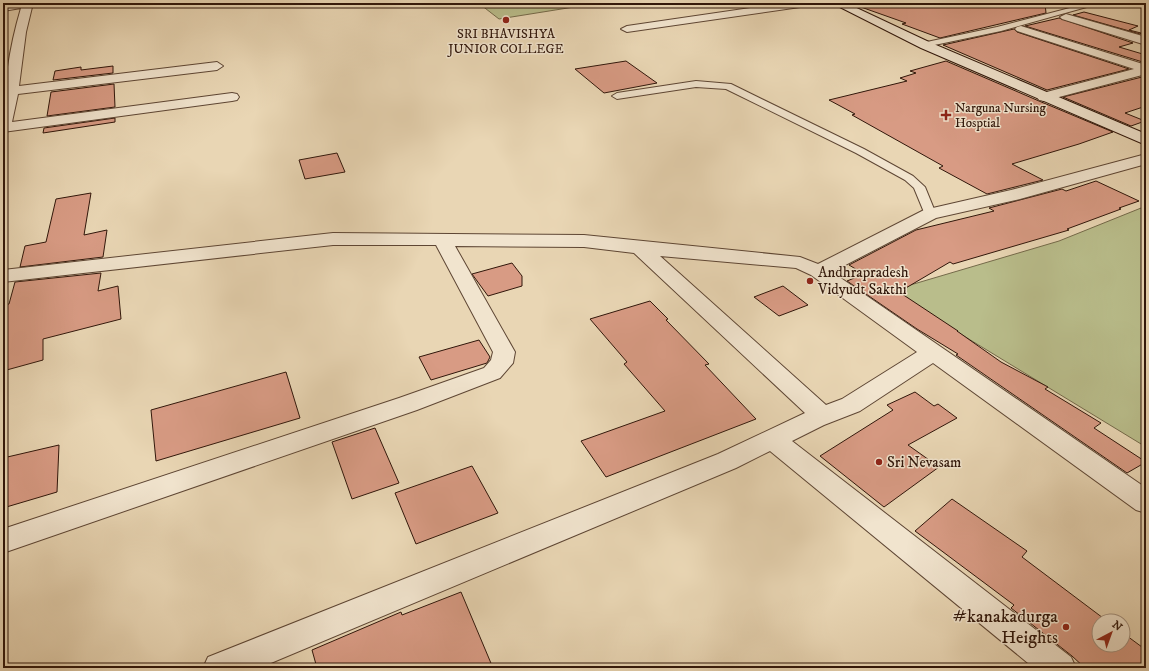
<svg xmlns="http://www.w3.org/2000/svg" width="1149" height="671" font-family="'IM FELL DW Pica',serif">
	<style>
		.green { fill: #b9bd8b; stroke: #746a4a }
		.building { fill: #d89b84; stroke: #30160a }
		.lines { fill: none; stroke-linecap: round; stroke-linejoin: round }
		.lane-casing { stroke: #5e4634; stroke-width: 2 }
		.street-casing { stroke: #5e4634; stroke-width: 2 }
		.secondary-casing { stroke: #30160a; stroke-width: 2 }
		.lane { fill: #f1e4ce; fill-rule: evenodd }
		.street { fill: #f1e4ce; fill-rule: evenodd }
		.secondary { fill: #f1e4ce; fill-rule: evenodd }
		.poi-dot { fill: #8f2418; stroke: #f1e4ce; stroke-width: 1.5 }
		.labels { text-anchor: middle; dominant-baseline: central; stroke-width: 3; stroke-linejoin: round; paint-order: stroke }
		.far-poi-label { font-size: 13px; fill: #30160a; stroke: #f1e4ce }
		.poi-label { font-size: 15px; fill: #30160a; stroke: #f1e4ce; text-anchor: start }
		.near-poi-label { font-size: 18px; fill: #30160a; stroke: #f1e4ce; text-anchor: end }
	</style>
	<rect width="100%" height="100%" fill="#e9d6b4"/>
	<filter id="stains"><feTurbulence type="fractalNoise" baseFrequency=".005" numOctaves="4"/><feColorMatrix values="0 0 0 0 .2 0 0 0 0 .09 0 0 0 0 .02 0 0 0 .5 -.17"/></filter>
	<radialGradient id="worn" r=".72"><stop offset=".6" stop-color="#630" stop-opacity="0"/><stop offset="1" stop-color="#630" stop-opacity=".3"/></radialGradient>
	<g class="green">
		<path d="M493,3H566L574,7L499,19L481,5Z"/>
		<path d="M1146,206V447L890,291L1059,241Z"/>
	</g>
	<g class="building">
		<path d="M859,3H1045L1046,13L940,38L902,24L906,23L858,6Z"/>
		<path d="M1084,12L1138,26L1129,30L1141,33L1140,34L1073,15Z"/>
		<path d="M1059,18L1133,43L1119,47L1146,55V63L1025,26Z"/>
		<path d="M1014,29L1017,32L1129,69L1047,90L943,45Z"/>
		<path d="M626,61L657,83L604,93L575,69Z"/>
		<path d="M946,61L1039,101L1113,132L1079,144L1012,164L1043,180L987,194L939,168L943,166L852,115L855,114L829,100L907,81L900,78L916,73L910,71Z"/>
		<path d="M113,66V73L53,80L55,71L81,67V70Z"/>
		<path d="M1146,76V106L1125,113L1145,121L1131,126L1063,97Z"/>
		<path d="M114,84L115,107L47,116L51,92Z"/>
		<path d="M115,118V122L43,133L44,128Z"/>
		<path d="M337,153L345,172L305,179L299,160Z"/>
		<path d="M1096,181L1139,201L1119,208L1121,209L1067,229L1069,230L953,264L950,262L899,292L958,331H957L1001,362L1048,387L1045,389L1101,423L1094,428L1146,462L1127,473L956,355L958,354L917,329L847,281L864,274L849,265L916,230L994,211L989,208L1062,189L1066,191Z"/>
		<path d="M91,193L84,235L107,230L103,257L20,267L25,246L46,242L56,199Z"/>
		<path d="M512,263L522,276V286L488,296L472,274Z"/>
		<path d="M101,273L98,291L118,286L121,319L43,339V360L3,371L5,305L9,304L15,282Z"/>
		<path d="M783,286L808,305L779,316L754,297Z"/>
		<path d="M650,301L668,319L666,320L709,364L705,365L756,419L606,477L581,441L665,411L624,364L627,362L590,319Z"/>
		<path d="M479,340L490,357L487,363L431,380L419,357Z"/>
		<path d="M286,372L300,418L156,461L151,410Z"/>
		<path d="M915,392L934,406L938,404L957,418L908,445L939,467L884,507L820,456L893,410L887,405Z"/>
		<path d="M375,428L399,483L352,499L332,442Z"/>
		<path d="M59,445L57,492L3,508V458Z"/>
		<path d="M472,466L498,513L416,544L395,493Z"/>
		<path d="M952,499L1027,551L1022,557L1107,621H1099V645H1123V633L1146,650V668H1085L1072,656L1011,608L1014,605L915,531Z"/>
		<path d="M461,592L493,668H317L312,650L401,612L402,615Z"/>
	</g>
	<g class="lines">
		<defs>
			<g id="lane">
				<path d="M1089,3H1101L1001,31L925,47L921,45L922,43L997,27Z"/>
				<path d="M696,81L731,84L864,149L913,176L925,187L936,214L930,218L926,217L914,188L905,180L856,153L726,89L696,87L617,99L612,96L617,93Z"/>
			</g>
			<g id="street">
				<path d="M14,3H33L26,32L19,86L217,62L223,66L217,70L18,94L12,122L232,93L237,94L239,97L237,100L232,101L3,132C3,91 9,48 21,8L3,11V5Z"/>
				<path d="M785,3H812L807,6L627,32L621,29L627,26Z"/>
				<path d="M1066,14L1146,37V45L1062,19L1060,17Z"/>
				<path d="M1021,26L1146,65V74L1044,101L1039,100L1037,97L1039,94L1134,69L1017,31L1015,29L1017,27Z"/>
				<path d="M1146,154V164L1020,199L936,218L832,272L1146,488V513L1136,510L933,363L860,411L824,425L792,441L1071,657L1076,668H1034L770,451L736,468L259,668H203L208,657L718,454L805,413L634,253L584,247L455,246L515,352L513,363L500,378L417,410L3,553V529L399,398L484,368L491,360L493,352L436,245H333L3,282V270L333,233L584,235L800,257L818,264L924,210L1011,190ZM660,256L796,268L811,275L917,352L842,399L826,405Z"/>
			</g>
			<path id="secondary" d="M832,3H846L929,42L1146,134V145L921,48Z"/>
		</defs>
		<use href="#lane" class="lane-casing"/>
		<use href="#street" class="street-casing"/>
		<use href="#secondary" class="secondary-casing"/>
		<use href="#lane" class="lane"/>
		<use href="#street" class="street"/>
		<use href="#secondary" class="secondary"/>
	</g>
	<g class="poi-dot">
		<circle cx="506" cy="20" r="4"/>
		<path d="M944 109h4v4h4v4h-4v4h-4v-4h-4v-4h4z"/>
		<circle cx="810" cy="281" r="4"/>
		<circle cx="879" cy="462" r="4"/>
		<circle cx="1066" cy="627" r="4"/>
	</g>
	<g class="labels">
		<g class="far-poi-label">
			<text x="506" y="34">SRI BHAVISHYA<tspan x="506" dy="15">JUNIOR COLLEGE</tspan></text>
			<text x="955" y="108" text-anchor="start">Narguna Nursing<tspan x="955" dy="15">Hosptial</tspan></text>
		</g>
		<g class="poi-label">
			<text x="818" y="272">Andhrapradesh<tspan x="818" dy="17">Vidyudt Sakthi</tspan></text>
			<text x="887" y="462">Sri Nevasam</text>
		</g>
		<g class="near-poi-label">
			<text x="1058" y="617">#kanakadurga<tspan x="1058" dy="21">Heights</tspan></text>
		</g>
	</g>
	<rect width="1149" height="671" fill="none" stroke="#e9d6b4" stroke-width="16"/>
	<rect x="4" y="4" width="1141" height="663" fill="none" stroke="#30160a" stroke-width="2"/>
	<rect x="8" y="8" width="1133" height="655" fill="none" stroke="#30160a"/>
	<g transform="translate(1111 633) rotate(41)"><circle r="19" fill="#f1e4ce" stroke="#a49280"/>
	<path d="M0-3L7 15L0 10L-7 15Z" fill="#8f2418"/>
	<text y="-6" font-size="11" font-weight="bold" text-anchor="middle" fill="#30160a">N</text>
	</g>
	<rect width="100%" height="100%" filter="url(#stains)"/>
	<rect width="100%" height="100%" fill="url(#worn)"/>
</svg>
